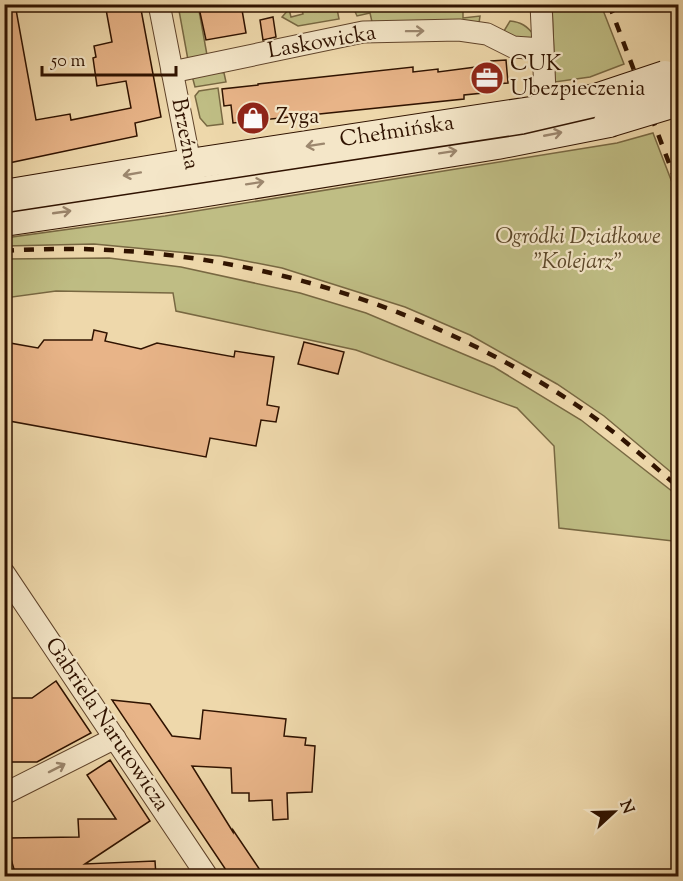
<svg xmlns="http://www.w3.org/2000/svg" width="683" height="881" font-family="'Sorts Mill Goudy',serif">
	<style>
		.green { fill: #bfbd84; stroke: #786842; stroke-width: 1.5 }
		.building { fill: #e8b488; stroke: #301300; stroke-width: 1.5 }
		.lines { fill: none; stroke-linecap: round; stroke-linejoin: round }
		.minor-casing { stroke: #60442b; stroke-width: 23 }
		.secondary-casing { stroke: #301300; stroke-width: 32 }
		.minor { stroke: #f4e6c8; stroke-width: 21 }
		.secondary { stroke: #f4e6c8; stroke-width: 30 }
		.tram { stroke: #301300; stroke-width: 1.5 }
		.rail { stroke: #301300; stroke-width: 4.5; stroke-dasharray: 10 10; stroke-linecap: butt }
		.secondary-bridge-casing { stroke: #301300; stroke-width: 32; stroke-linecap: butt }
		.secondary-bridge { stroke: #f4e6c8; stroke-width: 30 }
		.oneway { stroke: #9c876e }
		.labels { text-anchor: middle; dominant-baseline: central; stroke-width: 4.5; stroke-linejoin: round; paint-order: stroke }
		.street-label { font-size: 22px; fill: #301300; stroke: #f4e6c8 }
		.poi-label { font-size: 22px; fill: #301300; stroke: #f4e6c8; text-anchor: start }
		.park-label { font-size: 22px; font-style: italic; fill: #5b4628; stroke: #f4e6c8 }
	</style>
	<rect width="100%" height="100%" fill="#eed8ab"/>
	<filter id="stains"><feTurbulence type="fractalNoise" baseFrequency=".00333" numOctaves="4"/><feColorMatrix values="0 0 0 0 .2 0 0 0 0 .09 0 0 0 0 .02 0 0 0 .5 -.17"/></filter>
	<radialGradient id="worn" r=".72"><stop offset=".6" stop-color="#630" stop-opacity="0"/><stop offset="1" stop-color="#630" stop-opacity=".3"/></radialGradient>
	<g class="green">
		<path d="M336,4L339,19L298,26L282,17L289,9L291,17L303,14L301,5Z"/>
		<path d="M178,5H198L207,55L188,60Z"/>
		<path d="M343,5H463V18L480,16L479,23L504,31L510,21C521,22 527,26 534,35L531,39L372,22L370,13L357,16L353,7L343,9Z"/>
		<path d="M552,5H601L624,64L590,77L555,82Z"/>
		<path d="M205,69L224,73L226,82L195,87L191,72Z"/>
		<path d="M218,88L223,124L207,126L200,118L195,96L199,91Z"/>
		<path d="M653,133L678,198V478L604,416L557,384L470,335L405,307L282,268L220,256L94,244L5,246V238L165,216L617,143Z"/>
		<path d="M109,258L181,267L300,293L366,313L494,367L581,420L673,492L678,498V538L673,541L559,528L554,446L517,408L356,350L176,311L173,293L56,291L5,298V259Z"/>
	</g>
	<g class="building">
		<path d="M4,4H15L36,120L70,114L71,120L131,108L126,81L97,86L93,58L96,57L94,46L112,42L105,4H140L161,117L135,123L137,136L4,164V130L10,129L4,95Z"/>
		<path d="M217,4H241L246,33L206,40L199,8Z"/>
		<path d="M273,17L276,37L263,40L260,20Z"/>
		<path d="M506,60L508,83L495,84V88L482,89L483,93L464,95V99L233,123L231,105L224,106L222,89L258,85V84L413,67V72L438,69V72L491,65V61Z"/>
		<path d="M94,330L107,333L105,341L141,349L157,343L234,357L235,351L274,357L267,405L279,407L276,422L261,420L256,446L210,438L206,457L4,420V342L38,348L44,340H92Z"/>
		<path d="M304,342L344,352L338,374L298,364Z"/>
		<path d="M56,681L91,733L37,762H4V698H32Z"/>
		<path d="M112,700L150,704L172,736L200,739L203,710L286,719L284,736L306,738L305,745L315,746L312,792L287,793L288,819L273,820L272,800L249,801V793H232L231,768L192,766L233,832V830L264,876H230Z"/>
		<path d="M110,760L150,821L85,864L155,861L156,876H16L8,849V838L79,837L78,819H116L87,775Z"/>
	</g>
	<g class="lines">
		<defs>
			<g id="minor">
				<path d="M159,4L193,178"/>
				<path d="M541,4L545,92L551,109"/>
				<path d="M172,72L363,32L459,30L487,34L513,47L542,49"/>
				<path d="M4,573L207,876"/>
				<path d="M4,794L115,738"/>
			</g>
			<g id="secondary">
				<path id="s1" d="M4,195L190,164L551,109L599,98"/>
				<path d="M4,221L195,193L497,144L609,122"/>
			</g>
		</defs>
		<use href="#minor" class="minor-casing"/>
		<use href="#secondary" class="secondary-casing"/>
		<use href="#minor" class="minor"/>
		<use href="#secondary" class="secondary"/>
		<path class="tram" d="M4,213L524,134L606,115L678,94"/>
		<g class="rail">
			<path d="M609,4L678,187"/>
			<path d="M4,251C203,237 406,293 572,402C610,427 644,457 678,487"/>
		</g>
		<defs>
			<g id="secondary-bridge">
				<path d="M599,98L665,76"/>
				<path d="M609,122L675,102"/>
			</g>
		</defs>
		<use href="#secondary-bridge" class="secondary-bridge-casing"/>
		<use href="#secondary-bridge" class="secondary-bridge"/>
	</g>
	<defs><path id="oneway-shaft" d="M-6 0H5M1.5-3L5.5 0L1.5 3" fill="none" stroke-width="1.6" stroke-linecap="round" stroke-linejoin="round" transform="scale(1.5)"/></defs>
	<g class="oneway">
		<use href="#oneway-shaft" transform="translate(415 31) rotate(-1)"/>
		<use href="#oneway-shaft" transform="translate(553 134) rotate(-11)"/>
		<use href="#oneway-shaft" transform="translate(315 145) rotate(171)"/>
		<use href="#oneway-shaft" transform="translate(448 152) rotate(-9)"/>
		<use href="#oneway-shaft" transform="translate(132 174) rotate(170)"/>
		<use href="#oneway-shaft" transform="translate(255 183) rotate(-9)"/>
		<use href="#oneway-shaft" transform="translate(62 212) rotate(-8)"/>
		<use href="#oneway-shaft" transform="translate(57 768) rotate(-27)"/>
	</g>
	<defs>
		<symbol id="office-disc" viewBox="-11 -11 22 22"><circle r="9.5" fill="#8f2418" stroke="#f4e6c8"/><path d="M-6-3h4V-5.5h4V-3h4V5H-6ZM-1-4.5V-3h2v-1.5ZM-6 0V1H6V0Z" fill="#fff"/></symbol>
		<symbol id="shop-disc" viewBox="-11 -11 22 22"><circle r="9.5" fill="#8f2418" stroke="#f4e6c8"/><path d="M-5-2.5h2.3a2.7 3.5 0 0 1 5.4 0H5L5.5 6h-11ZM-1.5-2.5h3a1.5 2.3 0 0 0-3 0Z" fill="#fff"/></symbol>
	</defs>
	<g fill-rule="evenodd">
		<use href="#office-disc" x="468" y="59" width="38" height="38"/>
		<use href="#shop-disc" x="234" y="99" width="38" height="38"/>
	</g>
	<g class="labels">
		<g class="street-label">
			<text transform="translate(322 43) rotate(-10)">Laskowicka</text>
			<text stroke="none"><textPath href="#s1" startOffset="398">Chełmińska</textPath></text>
			<text transform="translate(184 134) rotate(79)">Brzeźna</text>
			<text transform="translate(106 725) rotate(56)">Gabriela Narutowicza</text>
		</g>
		<g class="poi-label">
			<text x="510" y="65">CUK<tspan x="510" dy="25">Ubezpieczenia</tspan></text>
			<text x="276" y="118">Zyga</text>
		</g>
		<g class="park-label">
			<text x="578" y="238">Ogródki Działkowe<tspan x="578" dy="25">"Kolejarz"</tspan></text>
		</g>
	</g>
	<rect width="683" height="881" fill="none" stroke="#eed8ab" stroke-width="24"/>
	<rect x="6" y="6" width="671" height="869" fill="none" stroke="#301300" stroke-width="3"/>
	<rect x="12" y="12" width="659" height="857" fill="none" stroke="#301300" stroke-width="1.5"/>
	<g transform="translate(614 812) rotate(68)" stroke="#f4e6c8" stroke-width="4.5" paint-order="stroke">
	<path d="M0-4.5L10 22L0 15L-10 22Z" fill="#301300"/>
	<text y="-9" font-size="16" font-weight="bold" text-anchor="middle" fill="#301300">N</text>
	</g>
	<path d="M42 66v9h134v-9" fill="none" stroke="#301300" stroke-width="3"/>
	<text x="51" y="66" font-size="18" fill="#301300" stroke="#f4e6c8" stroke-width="4.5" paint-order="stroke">50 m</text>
	<rect width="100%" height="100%" filter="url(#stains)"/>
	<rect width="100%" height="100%" fill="url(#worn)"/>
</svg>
